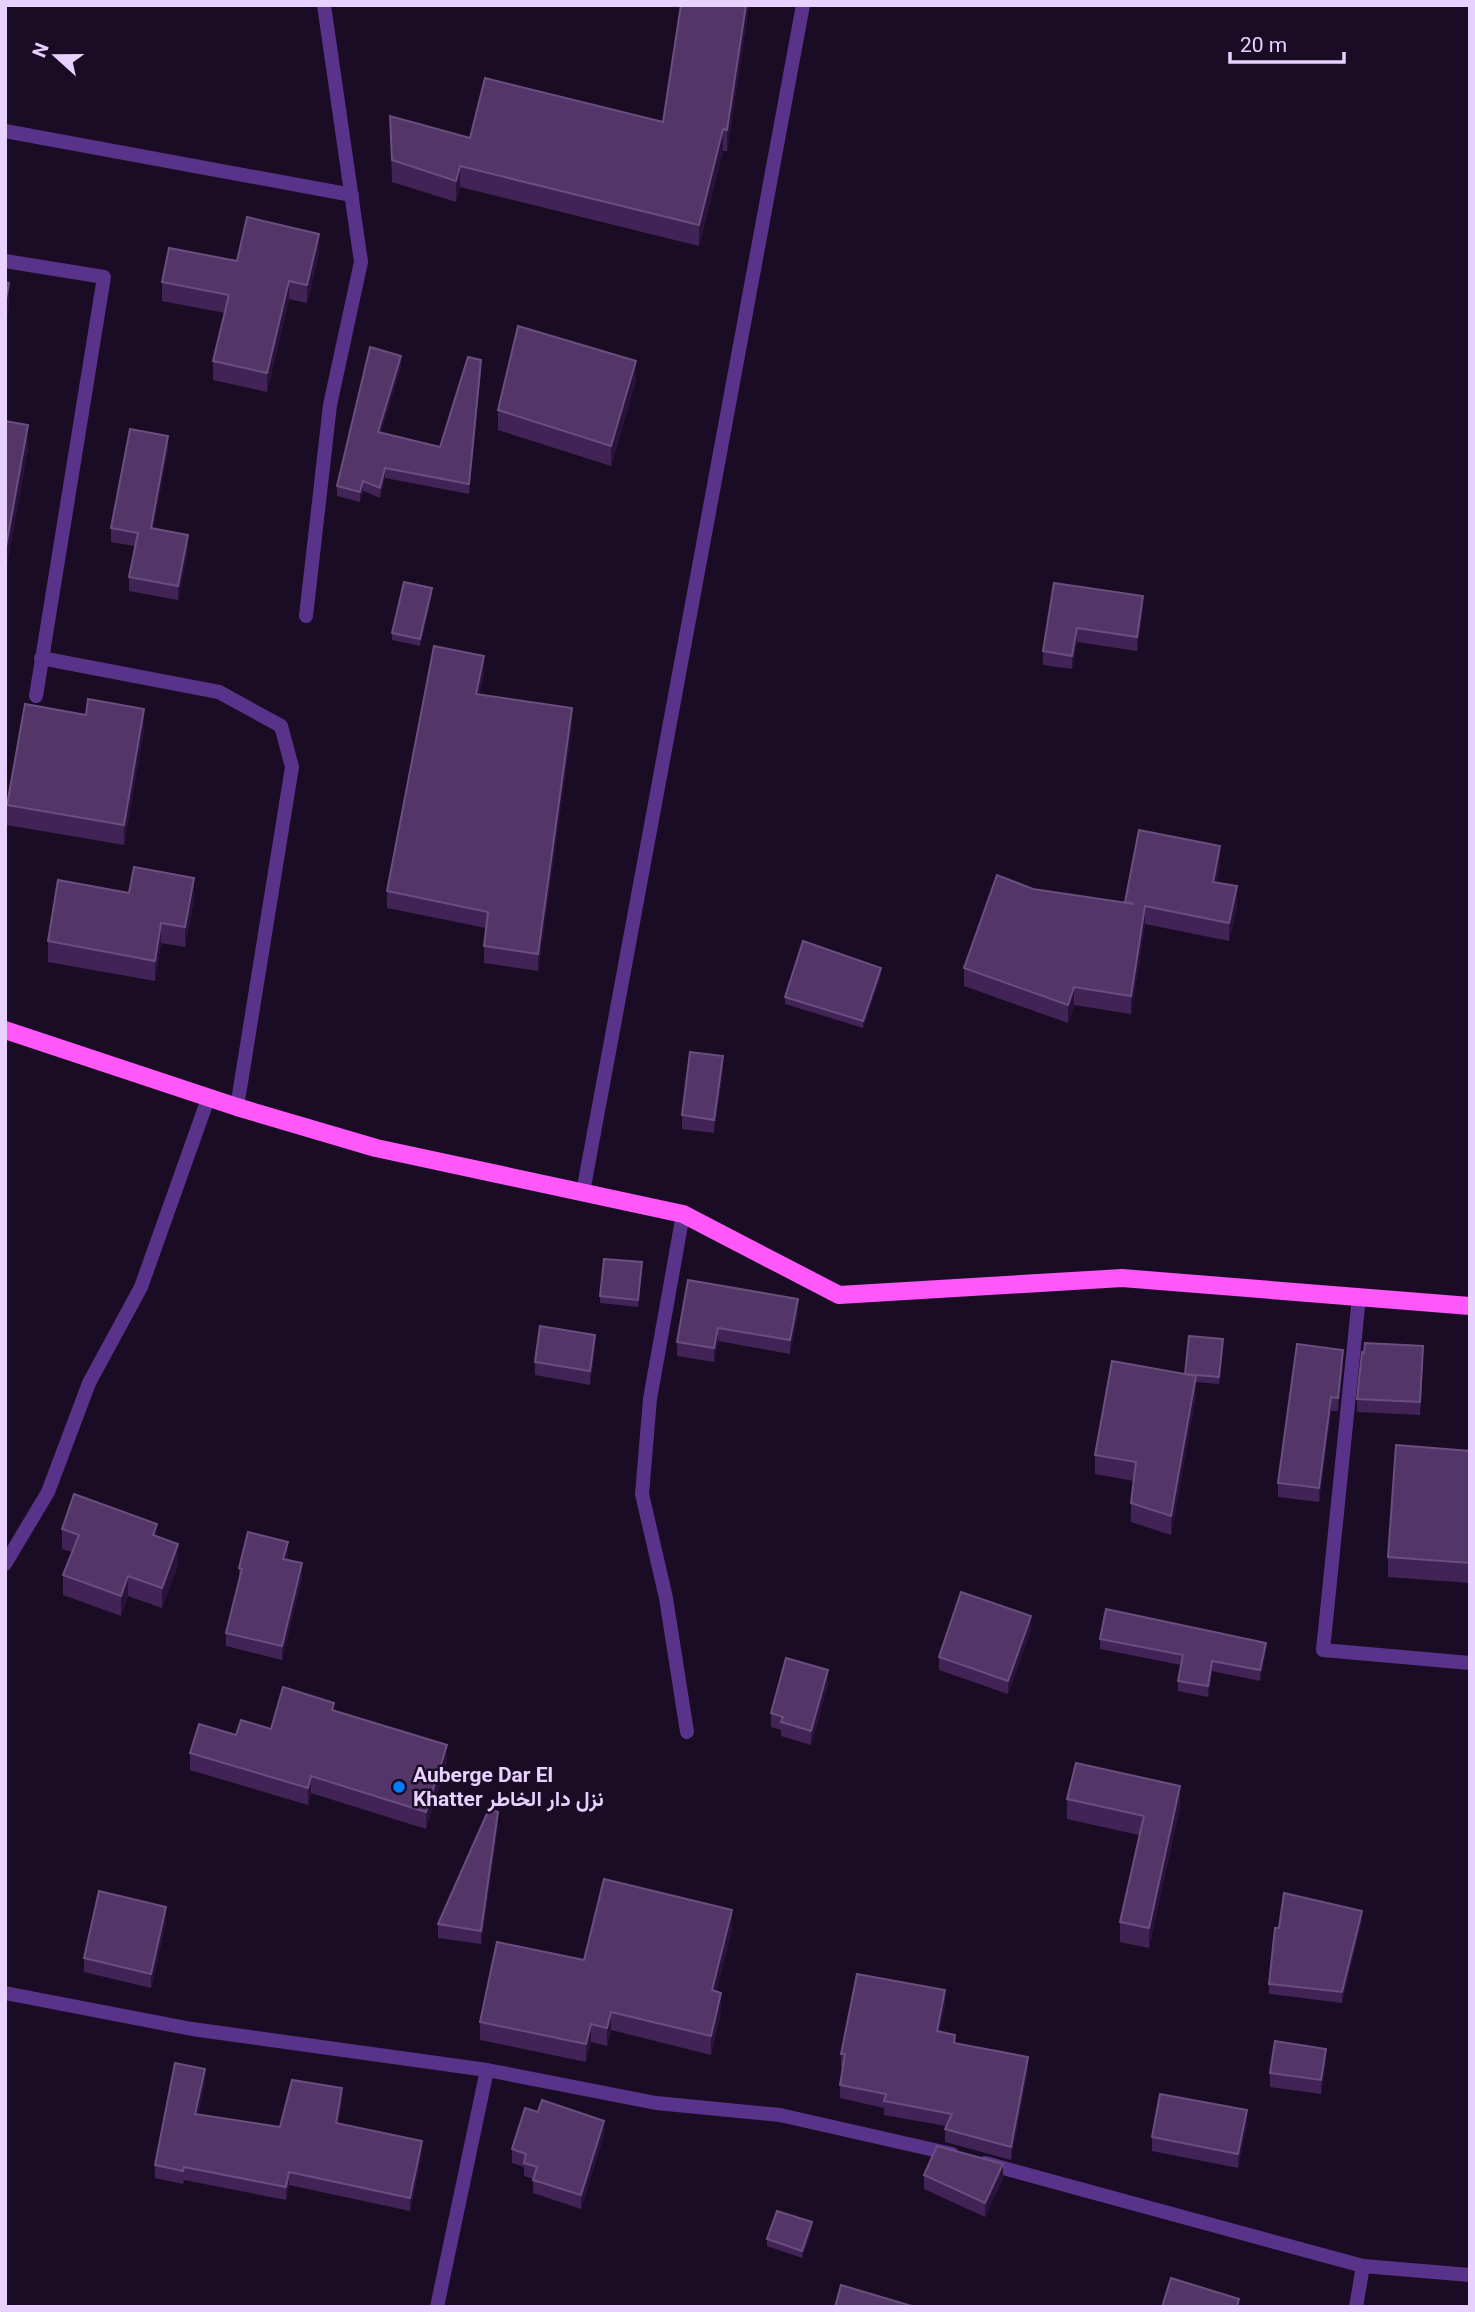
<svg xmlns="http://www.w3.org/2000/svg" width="1475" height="2312" font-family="Roboto,Vazirmatn,sans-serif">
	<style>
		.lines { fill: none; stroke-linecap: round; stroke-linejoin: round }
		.lane { stroke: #593389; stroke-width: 14 }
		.street { stroke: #593389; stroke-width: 14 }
		.primary { stroke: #ff57fa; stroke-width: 18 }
		.wall { fill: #412455 }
		.shaded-wall { fill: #2a133a }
		.building { fill: #533667; stroke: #6a4e7f; stroke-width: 2 }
		.poi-dot { fill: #007dfb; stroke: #1b0c25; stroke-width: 2.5 }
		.labels { text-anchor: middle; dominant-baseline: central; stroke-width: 5; stroke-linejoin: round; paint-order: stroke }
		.poi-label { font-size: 21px; font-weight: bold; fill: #e8d0ff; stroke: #1b0c25; text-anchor: start }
	</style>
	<rect width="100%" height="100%" fill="#1b0c25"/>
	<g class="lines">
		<g class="lane">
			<path d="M5,261L104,277L36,696"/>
			<path d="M41,658L219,692L281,726L292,767L237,1107"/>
		</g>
		<g class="street">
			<path d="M5,131L352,195"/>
			<path d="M306,616L330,405L361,262L324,5"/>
			<path d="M583,1192L803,5"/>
			<path d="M683,1214L650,1399L642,1494L666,1598L687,1732"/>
			<path d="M1359,1297L1323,1650L1470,1663"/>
			<path d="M5,1564L48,1492L89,1383L141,1287L209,1096"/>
			<path d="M5,1993L192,2029L487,2070L656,2103L780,2115L952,2154"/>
			<path d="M985,2163L1363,2266L1470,2275"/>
			<path d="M437,2307L487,2070"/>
			<path d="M1356,2307L1363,2266"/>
		</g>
		<path class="primary" d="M5,1030L237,1107L376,1148L683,1214L839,1295L1122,1278L1470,1306"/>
	</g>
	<g class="wall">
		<path d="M681,5H749L727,151H723L699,246L460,187L456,202L392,182L390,116L470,138L663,122Z"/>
		<path d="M319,253L307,303L289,299L267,392L213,380V361L225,313L162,301V282L237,261Z"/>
		<path d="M401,366L381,432L440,447L481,370L469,494L385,478L380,498L363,491L360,502L337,496V486Z"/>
		<path d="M636,381L611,466L498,430V410Z"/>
		<path d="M168,449L153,528L188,549L178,600L129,591V577L135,546L111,542V528Z"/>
		<path d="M1054,583L1143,609L1137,651L1077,642L1072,669L1043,665V651Z"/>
		<path d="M432,595L420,646L392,640V633Z"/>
		<path d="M484,673L479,695L572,725L538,971L484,963V946L486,928L387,908V891Z"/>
		<path d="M144,729L124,845L7,825V805Z"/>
		<path d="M1220,864L1216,883L1237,905L1229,941L1145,924L1131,1014L1074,1005L1068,1023L964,986V968Z"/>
		<path d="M129,893L194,898L185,947L161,943L155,981L48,962V941Z"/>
		<path d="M881,975L863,1028L785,1004V997Z"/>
		<path d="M723,1070L714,1133L682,1129V1115Z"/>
		<path d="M642,1269L638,1307L600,1303V1296Z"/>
		<path d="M688,1280L798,1313L790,1354L718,1341L714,1362L677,1356V1342Z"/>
		<path d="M1223,1346L1219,1384L1196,1382V1395L1171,1535L1131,1522V1503L1134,1481L1095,1474V1455L1185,1374Z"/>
		<path d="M595,1348L590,1385L535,1375V1362Z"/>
		<path d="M1423,1360L1420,1415L1357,1412V1399Z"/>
		<path d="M1343,1364L1338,1411H1331L1319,1502L1278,1497V1483Z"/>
		<path d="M1470,1451V1583L1388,1577V1557Z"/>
		<path d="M62,1529L157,1536L178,1565L162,1608L128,1596L121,1616L63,1595V1575L72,1552L62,1549Z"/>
		<path d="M288,1556L287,1560L302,1577L282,1660L226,1646V1633L239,1581V1568Z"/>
		<path d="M1031,1630L1008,1694L939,1670V1657Z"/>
		<path d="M1100,1639L1266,1653L1260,1681L1212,1671L1208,1697L1178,1691V1681L1181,1665L1100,1649Z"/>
		<path d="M828,1684L811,1745L781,1736V1730L771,1727V1713Z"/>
		<path d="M334,1711L447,1762L426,1829L311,1793L308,1805L190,1770V1753L236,1735L271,1729Z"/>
		<path d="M1067,1799L1180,1806L1149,1948L1120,1942V1922L1139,1835L1067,1819Z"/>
		<path d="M498,1825L481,1944L438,1938V1924Z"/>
		<path d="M166,1921L151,1988L84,1972V1958Z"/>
		<path d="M1362,1921L1342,2003L1269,1994V1984L1279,1928Z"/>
		<path d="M732,1929L716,1992L721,2011L711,2055L611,2030L607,2046L591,2042L586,2062L480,2040V2022L584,1960Z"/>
		<path d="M945,2004L939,2032L955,2043L1028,2070L1011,2160L945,2142V2129L946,2126L884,2115V2108L840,2098V2085L843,2067H841V2054Z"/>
		<path d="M1326,2063L1321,2094L1270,2087V2073Z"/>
		<path d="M205,2082L198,2114L280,2127L342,2101L338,2123L422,2154L410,2211L289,2185L286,2200L184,2180L183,2184L155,2178V2165Z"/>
		<path d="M1247,2124L1238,2168L1152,2151V2137Z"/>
		<path d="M604,2134L581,2209L533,2193V2179L524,2176V2167L512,2163V2149Z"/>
		<path d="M924,2175L1003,2178L985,2217L924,2189Z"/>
		<path d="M812,2229L802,2258L767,2246V2239Z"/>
	</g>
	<g class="shaded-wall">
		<path d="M746,5H749L727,151V130Z"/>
		<path d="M723,129V151L699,246V225Z"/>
		<path d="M460,166V187L456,202V181Z"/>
		<path d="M319,234V253L307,303V285Z"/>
		<path d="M289,281V299L267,392V373Z"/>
		<path d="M9,283V308L5,330V304Z"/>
		<path d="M401,356V366L378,441V432Z"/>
		<path d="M481,360V370L469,494V484Z"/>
		<path d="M636,361V381L611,466V446Z"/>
		<path d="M28,425V451L5,578V552Z"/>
		<path d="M168,436V449L151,542V528Z"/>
		<path d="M385,468V478L380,498V488Z"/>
		<path d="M363,481V491L360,502V492Z"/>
		<path d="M188,535V549L178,600V586Z"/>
		<path d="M432,588V595L420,646V639Z"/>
		<path d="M1143,596V609L1137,651V637Z"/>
		<path d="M1077,628V642L1072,669V656Z"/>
		<path d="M484,656V673L476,712V694Z"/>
		<path d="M572,708V725L538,971V954Z"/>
		<path d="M144,709V729L124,845V825Z"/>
		<path d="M1220,846V864L1213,900V882Z"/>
		<path d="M194,878V898L185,947V927Z"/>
		<path d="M1237,886V905L1229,941V923Z"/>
		<path d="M1145,906V924L1131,1014V996Z"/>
		<path d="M161,923V943L155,981V961Z"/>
		<path d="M881,968V975L863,1028V1021Z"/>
		<path d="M1074,987V1005L1068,1023V1005Z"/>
		<path d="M723,1056V1070L714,1133V1120Z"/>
		<path d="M798,1299V1313L790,1354V1340Z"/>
		<path d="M718,1328V1341L714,1362V1348Z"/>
		<path d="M595,1335V1348L590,1385V1371Z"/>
		<path d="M1343,1350V1364L1338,1411V1398Z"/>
		<path d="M1196,1376V1395L1171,1535V1516Z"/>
		<path d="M1331,1397V1411L1319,1502V1488Z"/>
		<path d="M157,1524V1544L153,1535Z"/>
		<path d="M288,1542V1556L283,1573V1559Z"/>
		<path d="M178,1544V1565L162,1608V1588Z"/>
		<path d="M302,1563V1577L282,1660V1646Z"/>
		<path d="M128,1576V1596L121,1616V1596Z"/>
		<path d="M1031,1616V1630L1008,1694V1681Z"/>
		<path d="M1266,1643V1653L1260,1681V1670Z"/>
		<path d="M1212,1661V1671L1208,1697V1686Z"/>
		<path d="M828,1670V1684L811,1745V1731Z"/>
		<path d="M447,1745V1762L426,1829V1812Z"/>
		<path d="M311,1776V1793L308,1805V1788Z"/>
		<path d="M1180,1786V1806L1149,1948V1928Z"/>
		<path d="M498,1812V1825L481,1944V1931Z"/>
		<path d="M166,1907V1921L151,1988V1974Z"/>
		<path d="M732,1910V1929L712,2009V1990Z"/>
		<path d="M1362,1911V1921L1342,2003V1992Z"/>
		<path d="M945,1990V2004L937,2044V2031Z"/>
		<path d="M721,1993V2011L711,2055V2036Z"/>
		<path d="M611,2012V2030L607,2046V2028Z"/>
		<path d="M591,2024V2042L586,2062V2044Z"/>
		<path d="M1326,2049V2063L1321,2094V2080Z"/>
		<path d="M1028,2057V2070L1011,2160V2147Z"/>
		<path d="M205,2069V2082L195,2127V2114Z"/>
		<path d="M342,2088V2101L336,2136V2123Z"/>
		<path d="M1247,2110V2124L1238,2168V2154Z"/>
		<path d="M604,2121V2134L581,2209V2195Z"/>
		<path d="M422,2141V2154L410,2211V2198Z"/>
		<path d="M1003,2164V2178L985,2217V2203Z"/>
		<path d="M289,2172V2185L286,2200V2187Z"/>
		<path d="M812,2222V2229L802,2258V2251Z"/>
	</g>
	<g class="building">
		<path d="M681,5H746L727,130L723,129L699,225L460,166L456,181L392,160L390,116L470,138L485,78L663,122Z"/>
		<path d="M247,217L319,234L307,285L289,281L267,373L213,361L229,295L162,282L169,248L237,261Z"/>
		<path d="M5,282L9,283L5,304Z"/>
		<path d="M518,326L636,361L611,446L498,410Z"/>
		<path d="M370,347L401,356L378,432L440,447L468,357L481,360L469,484L385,468L380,488L363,481L360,492L337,486Z"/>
		<path d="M5,421L28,425L5,552Z"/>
		<path d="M130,429L168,436L151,528L188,535L178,586L129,577L138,533L111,528Z"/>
		<path d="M404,582L432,588L420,639L392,633Z"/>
		<path d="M1054,583L1143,596L1137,637L1077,628L1072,656L1043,651Z"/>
		<path d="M434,646L484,656L476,694L572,708L538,954L484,946L488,912L387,891Z"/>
		<path d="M88,699L144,709L124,825L7,805L25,704L86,715Z"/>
		<path d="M1139,830L1220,846L1213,882L1237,886L1229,923L1145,906L1131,996L1074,987L1068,1005L964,968L997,875L1033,889L1134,904L1125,902Z"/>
		<path d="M134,867L194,878L185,927L161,923L155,961L48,941L58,880L129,893Z"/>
		<path d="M803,941L881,968L863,1021L785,997Z"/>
		<path d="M690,1052L723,1056L714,1120L682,1115Z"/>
		<path d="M604,1259L642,1262L638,1300L600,1296Z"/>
		<path d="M688,1280L798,1299L790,1340L718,1328L714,1348L677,1342Z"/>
		<path d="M540,1326L595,1335L590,1371L535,1362Z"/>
		<path d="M1189,1336L1223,1339L1219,1377L1185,1374Z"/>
		<path d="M1365,1343L1423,1346L1420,1402L1357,1399L1362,1352L1364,1353Z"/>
		<path d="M1297,1344L1343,1350L1338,1398L1331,1397L1319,1488L1278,1483Z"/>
		<path d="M1112,1361L1196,1376L1171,1516L1131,1503L1136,1462L1095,1455Z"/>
		<path d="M1396,1445L1470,1451V1563L1388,1557Z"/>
		<path d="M74,1494L157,1524L153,1535L178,1544L162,1588L128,1576L121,1596L63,1575L79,1535L62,1529Z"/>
		<path d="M248,1532L288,1542L283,1559L302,1563L282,1646L226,1633L242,1569L239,1568Z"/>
		<path d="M961,1592L1031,1616L1008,1681L939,1657Z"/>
		<path d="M1106,1609L1266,1643L1260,1670L1212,1661L1208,1686L1178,1681L1183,1655L1100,1639Z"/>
		<path d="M786,1658L828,1670L811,1731L781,1722L783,1717L771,1713Z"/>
		<path d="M283,1687L334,1703L332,1710L447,1745L426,1812L311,1776L308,1788L190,1753L199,1724L236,1735L241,1720L271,1729Z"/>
		<path d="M1076,1763L1180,1786L1149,1928L1120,1922L1144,1816L1067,1799Z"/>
		<path d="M489,1809L498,1812L481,1931L438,1924Z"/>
		<path d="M604,1879L732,1910L712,1990L721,1993L711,2036L611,2012L607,2028L591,2024L586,2044L480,2022L497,1942L584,1960Z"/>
		<path d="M99,1891L166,1907L151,1974L84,1958Z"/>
		<path d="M1284,1893L1362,1911L1342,1992L1269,1984L1275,1928H1279Z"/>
		<path d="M857,1974L945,1990L937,2031L955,2035L954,2043L1028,2057L1011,2147L945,2129L952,2114L884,2101L886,2094L840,2085L845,2054H841Z"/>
		<path d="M1275,2041L1326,2049L1321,2080L1270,2073Z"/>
		<path d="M175,2063L205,2069L195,2114L280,2127L292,2080L342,2088L336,2123L422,2141L410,2198L289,2172L286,2187L184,2167L183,2171L155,2165Z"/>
		<path d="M1160,2094L1247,2110L1238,2154L1152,2137Z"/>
		<path d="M542,2100L604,2121L581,2195L533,2180L537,2167L524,2163L526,2154L512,2149L525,2108L538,2112Z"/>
		<path d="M937,2146L1003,2164L985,2203L924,2175Z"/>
		<path d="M777,2211L812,2222L802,2251L767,2239Z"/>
		<path d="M1171,2278L1239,2299L1237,2307H1162Z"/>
		<path d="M841,2285L915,2307H835Z"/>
	</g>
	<circle class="poi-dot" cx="399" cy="1787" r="7"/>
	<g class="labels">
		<g class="poi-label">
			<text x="413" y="1775">Auberge Dar El<tspan x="413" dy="24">Khatter نزل دار الخاطر</tspan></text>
		</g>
	</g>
	<rect width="1475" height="2312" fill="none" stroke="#e8d0ff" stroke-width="14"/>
	<g transform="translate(56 56) rotate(291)" stroke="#1b0c25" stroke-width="5" paint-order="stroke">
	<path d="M0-5L12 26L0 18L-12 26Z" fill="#e8d0ff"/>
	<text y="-10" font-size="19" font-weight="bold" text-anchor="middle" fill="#e8d0ff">N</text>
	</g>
	<path d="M1230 52v10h114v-10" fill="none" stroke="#e8d0ff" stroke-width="3.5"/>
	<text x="1240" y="52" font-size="21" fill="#e8d0ff" stroke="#1b0c25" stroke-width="5" paint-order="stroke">20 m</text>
</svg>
